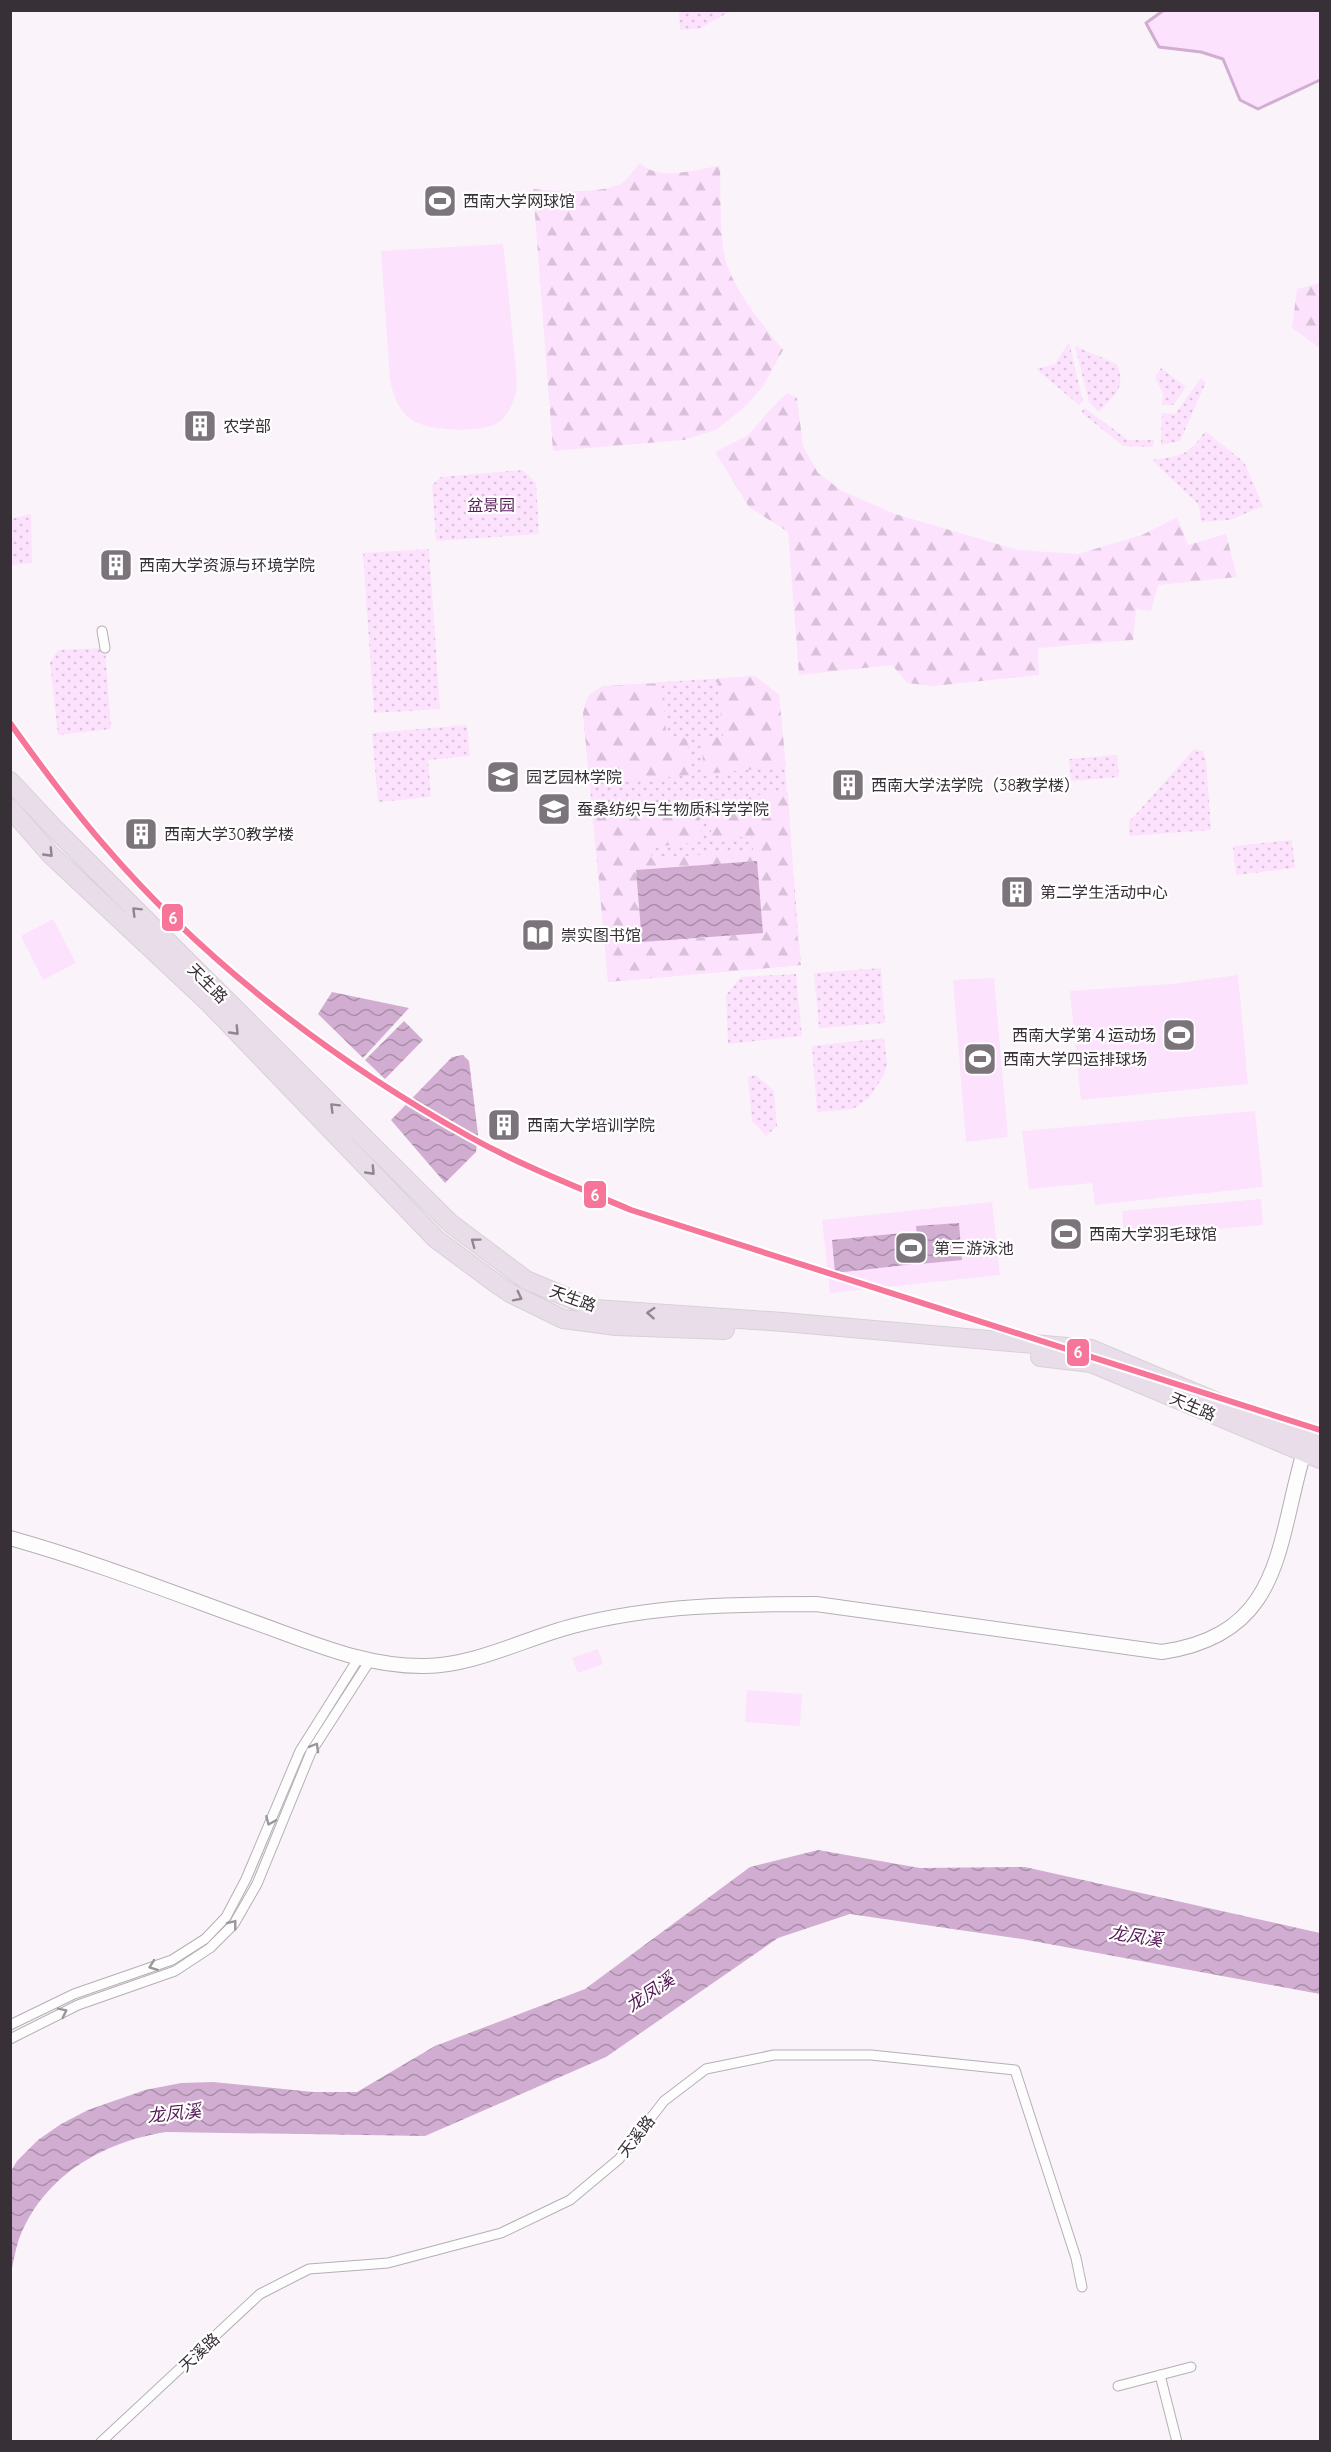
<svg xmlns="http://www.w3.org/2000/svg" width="1331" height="2452" font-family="Quicksand,'Noto Sans SC',sans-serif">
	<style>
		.grass { fill: url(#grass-dots) }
		.forest { fill: url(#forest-firs); fill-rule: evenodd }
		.park { fill: #fce2fc }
		.water { fill: url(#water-waves) }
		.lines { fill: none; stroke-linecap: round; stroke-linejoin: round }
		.stream { stroke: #d1add1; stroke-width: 3 }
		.street-casing { stroke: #b5afb4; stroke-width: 11 }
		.secondary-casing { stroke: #b5afb4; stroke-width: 16 }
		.highway-casing { stroke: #d5d2d5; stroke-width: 20 }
		.street { stroke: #fefdfe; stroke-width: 9 }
		.secondary { stroke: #fefdfe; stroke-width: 14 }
		.highway { stroke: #eaddea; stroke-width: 18 }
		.metro-1-casing { stroke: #fff; stroke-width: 10 }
		.metro-1 { stroke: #f67599; stroke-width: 6 }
		.oneway { stroke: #908690 }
		.oneway2 { stroke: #9a969a }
		.labels { text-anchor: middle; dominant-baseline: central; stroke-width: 4.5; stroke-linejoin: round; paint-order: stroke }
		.poi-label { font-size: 16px; fill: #373036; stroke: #fff; text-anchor: start }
		.park-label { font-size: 16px; fill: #581d59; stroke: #fff }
		.street-label { font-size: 16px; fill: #373036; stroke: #fff }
		.water-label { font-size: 18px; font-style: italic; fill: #561b58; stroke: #fff }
		.line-badge { stroke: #fff; stroke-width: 2 }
		.badge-label { font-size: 16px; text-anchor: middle; font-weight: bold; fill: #fff }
	</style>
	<defs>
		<pattern id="grass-dots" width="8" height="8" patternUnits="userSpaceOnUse" patternTransform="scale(1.5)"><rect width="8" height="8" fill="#fce2fc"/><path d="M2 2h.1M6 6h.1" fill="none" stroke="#d9c2d9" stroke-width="1.8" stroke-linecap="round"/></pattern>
		<pattern id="forest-firs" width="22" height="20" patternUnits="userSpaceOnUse" patternTransform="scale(1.5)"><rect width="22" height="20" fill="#fce2fc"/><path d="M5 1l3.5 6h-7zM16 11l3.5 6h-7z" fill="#d9c2d9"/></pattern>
		<pattern id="water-waves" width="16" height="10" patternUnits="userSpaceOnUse" patternTransform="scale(1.5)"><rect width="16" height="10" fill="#d1add1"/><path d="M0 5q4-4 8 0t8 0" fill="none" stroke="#aa8daa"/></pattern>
	</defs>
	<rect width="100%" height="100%" fill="#faf4fa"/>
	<g class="grass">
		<path d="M679,11H731L698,29L680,30Z"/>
		<path d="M1069,342L1083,402L1079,405L1036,369L1055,364Z"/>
		<path d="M1075,346L1117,364C1126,390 1116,392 1099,412L1089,402Z"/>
		<path d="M1161,368L1186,387L1173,405H1162L1163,393L1155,378Z"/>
		<path d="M1201,378L1206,382L1180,441L1161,445L1162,413L1175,414Z"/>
		<path d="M1085,408L1128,440H1154L1153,447L1123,446L1081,412Z"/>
		<path d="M1205,431L1244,462L1263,506L1230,520L1201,522L1199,505L1152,460C1180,456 1189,456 1205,431Z"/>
		<path d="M523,470L536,483L539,534L436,541L432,485L441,477Z"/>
		<path d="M31,514L32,563L11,565V519Z"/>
		<path d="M429,549L440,709L374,713L363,553Z"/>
		<path d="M105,648L111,729L58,735L50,663L58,650Z"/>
		<path d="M755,676L779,695L801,965L608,982L583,713L588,696L603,686Z"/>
		<path d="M467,725L470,756L428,760L431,797L378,802L372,733Z"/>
		<path d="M1194,749L1203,751L1206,760L1211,830L1129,836V822Z"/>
		<path d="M1117,755L1119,777L1071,781L1069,759Z"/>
		<path d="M1292,840L1295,868L1236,875L1233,846Z"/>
		<path d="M881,968L885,1023L819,1028L814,973Z"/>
		<path d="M796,974L802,1036L728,1044L726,995L741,977Z"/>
		<path d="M884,1038L887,1064L884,1075L869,1098L853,1109L817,1112L812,1046Z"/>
		<path d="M756,1075L774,1091L777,1126L766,1136L752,1121L748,1077Z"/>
	</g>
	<g class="forest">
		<path d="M640,163C658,182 697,169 720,166C721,192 719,246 728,268C740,298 763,325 783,350L763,386L746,406L716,430L684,440L553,451L533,189C554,191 608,195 625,181C630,176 635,168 640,163Z"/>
		<path d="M1320,283V348L1292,328L1297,289Z"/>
		<path d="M788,393L797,398L803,446L818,473L842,491L895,514L1018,550L1078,554L1142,535L1177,517L1188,545L1226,534L1237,577L1158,585L1151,611L1136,609L1133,640L1038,648L1039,675L933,686L907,683L892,665L799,675L788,532L749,507L715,452L747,436L780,399Z"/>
		<path d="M755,676L779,695L786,766L704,774L701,739L723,736L717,679Z"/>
		<path d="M661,683L667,740L687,738L691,775L590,785L583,713L588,696L603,686Z"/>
		<path d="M788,792L796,925L801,965L608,982L593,812L698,801L701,842L651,847L652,859L753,850L752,836L712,840L708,800ZM757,861L763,932L683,940L642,942Z"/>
	</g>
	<g class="park">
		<path d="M1164,10L1320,11V80L1258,109L1240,100L1223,59L1201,52L1159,47L1146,23Z"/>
		<path d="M503,244C507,276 510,308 513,340C514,357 520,383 514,399C511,408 507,416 499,422C485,433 434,431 418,423C400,415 393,397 390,379L381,251Z"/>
		<path d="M53,919L76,963L43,980L21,936Z"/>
		<path d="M1238,975L1248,1084L1081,1100L1070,991L1171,984Z"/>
		<path d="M994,978L1008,1137L966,1142L953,980Z"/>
		<path d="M1255,1111L1263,1187L1095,1205L1092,1183L1029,1189L1022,1131Z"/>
		<path d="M1261,1199L1263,1225L1124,1237L1122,1211Z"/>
		<path d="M992,1202L1000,1275L830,1293L822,1220Z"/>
		<path d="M598,1649L603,1664L578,1673L572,1658Z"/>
		<path d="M747,1690L802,1694L800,1726L745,1722Z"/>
	</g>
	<g class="water">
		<path d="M757,861L763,933L642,942L636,870Z"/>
		<path d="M332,992L409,1008L363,1058L318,1014Z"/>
		<path d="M404,1021L423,1040L385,1079L365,1060Z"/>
		<path d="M463,1055L469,1061L478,1134L476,1152L445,1183L391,1120L452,1057Z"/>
		<path d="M959,1223L962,1260L920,1264L916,1226Z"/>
		<path d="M912,1232L915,1264L835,1273L832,1240Z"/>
		<path d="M818,1850L920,1868L1025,1867L1320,1933V1994L1022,1939L850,1914L778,1938L606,2057L425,2136L166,2132C102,2142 41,2177 18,2242C15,2252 13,2263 11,2274V2171L17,2161L38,2140L61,2124L88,2110L145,2090L181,2083L213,2082L313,2092H357L435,2046L585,1989L750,1867Z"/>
	</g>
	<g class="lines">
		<path class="stream" d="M1164,10L1146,23L1159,47L1201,52L1223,59L1240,100L1258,109L1320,80"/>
		<defs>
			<g id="street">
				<path d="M102,631L105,648"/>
				<path d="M10,2025L74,1994L172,1960L205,1939L226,1917L246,1879L300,1751L358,1659"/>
				<path d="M10,2039L78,2005L175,1971L210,1948L234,1924L257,1884L311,1752L369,1662"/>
				<path d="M1160,2375L1177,2442"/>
				<path d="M1118,2386L1191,2367"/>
				<path d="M101,2442L260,2294L309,2269L388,2263L501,2233L570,2200L619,2159L664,2101L706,2069L774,2055H871L1015,2070L1076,2258L1082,2287"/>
			</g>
			<path id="secondary" d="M10,1538C92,1561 171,1592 251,1621C308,1641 363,1667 425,1666C474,1666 526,1638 573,1626C653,1605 735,1604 816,1604L1162,1652C1286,1634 1276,1541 1306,1445"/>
			<g id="highway">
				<path d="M10,781L54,828L166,940L450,1223L526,1280L595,1309L783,1322L1091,1349L1229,1407L1320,1441"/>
				<path d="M10,808L50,854L209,1003L436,1239L498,1285L510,1293L563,1319L616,1326L725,1330"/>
				<path d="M1040,1357L1091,1363L1320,1459"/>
			</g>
		</defs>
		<use href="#street" class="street-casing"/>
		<use href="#secondary" class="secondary-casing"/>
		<use href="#highway" class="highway-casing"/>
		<use href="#street" class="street"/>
		<use href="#secondary" class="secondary"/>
		<use href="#highway" class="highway"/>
		<defs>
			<path id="metro-1" d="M10,723C40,765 70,806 104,845C205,963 335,1062 470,1137C522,1166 577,1187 631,1210L1320,1430"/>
		</defs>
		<use href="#metro-1" class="metro-1-casing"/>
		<use href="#metro-1" class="metro-1"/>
	</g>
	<defs><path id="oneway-chevron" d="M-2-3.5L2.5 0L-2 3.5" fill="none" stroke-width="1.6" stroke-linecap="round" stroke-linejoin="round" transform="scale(1.5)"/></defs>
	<g class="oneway">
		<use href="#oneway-chevron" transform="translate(49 853) rotate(46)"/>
		<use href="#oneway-chevron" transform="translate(136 911) rotate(-135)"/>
		<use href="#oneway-chevron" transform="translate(235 1031) rotate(46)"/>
		<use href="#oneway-chevron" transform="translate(334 1107) rotate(-135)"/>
		<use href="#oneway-chevron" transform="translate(371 1171) rotate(46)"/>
		<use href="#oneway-chevron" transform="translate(475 1242) rotate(-143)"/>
		<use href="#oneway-chevron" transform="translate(518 1297) rotate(27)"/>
		<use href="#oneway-chevron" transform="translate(651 1313) rotate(-176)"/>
	</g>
	<g class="oneway2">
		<use href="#oneway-chevron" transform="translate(315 1747) rotate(-60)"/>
		<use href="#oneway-chevron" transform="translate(270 1821) rotate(113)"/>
		<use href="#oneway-chevron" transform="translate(233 1924) rotate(-52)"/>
		<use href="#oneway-chevron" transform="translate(153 1966) rotate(160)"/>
		<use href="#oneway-chevron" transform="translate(63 2012) rotate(-26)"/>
	</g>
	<defs>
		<symbol id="stadium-square" viewBox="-11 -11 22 22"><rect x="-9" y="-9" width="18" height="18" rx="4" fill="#7b757b" stroke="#fff"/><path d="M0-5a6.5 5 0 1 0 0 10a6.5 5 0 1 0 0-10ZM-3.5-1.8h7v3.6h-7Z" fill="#fff"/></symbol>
		<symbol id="building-square" viewBox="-11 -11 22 22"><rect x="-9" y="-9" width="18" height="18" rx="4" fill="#7b757b" stroke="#fff"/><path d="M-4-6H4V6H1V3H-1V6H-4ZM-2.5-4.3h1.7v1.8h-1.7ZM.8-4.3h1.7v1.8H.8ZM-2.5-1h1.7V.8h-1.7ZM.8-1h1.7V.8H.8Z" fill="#fff"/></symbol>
		<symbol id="university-square" viewBox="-11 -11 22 22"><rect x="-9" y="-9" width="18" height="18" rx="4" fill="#7b757b" stroke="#fff"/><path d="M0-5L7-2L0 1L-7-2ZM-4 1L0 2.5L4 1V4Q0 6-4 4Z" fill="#fff"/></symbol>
		<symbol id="library-square" viewBox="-11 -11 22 22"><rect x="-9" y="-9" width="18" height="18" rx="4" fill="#7b757b" stroke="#fff"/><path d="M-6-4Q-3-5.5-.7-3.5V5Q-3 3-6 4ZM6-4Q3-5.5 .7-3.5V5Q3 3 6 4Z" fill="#fff"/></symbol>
	</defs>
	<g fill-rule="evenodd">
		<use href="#stadium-square" x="421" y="182" width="38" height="38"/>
		<use href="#building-square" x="181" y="407" width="38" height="38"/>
		<use href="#building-square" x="97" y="546" width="38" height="38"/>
		<use href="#university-square" x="484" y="758" width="38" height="38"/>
		<use href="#building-square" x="829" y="766" width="38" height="38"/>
		<use href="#university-square" x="535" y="790" width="38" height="38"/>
		<use href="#building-square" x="122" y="815" width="38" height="38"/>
		<use href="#building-square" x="998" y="873" width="38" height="38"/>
		<use href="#library-square" x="519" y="916" width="38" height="38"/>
		<use href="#stadium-square" x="1160" y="1016" width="38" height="38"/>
		<use href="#stadium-square" x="961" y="1040" width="38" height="38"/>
		<use href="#building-square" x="485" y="1106" width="38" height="38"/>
		<use href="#stadium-square" x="1047" y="1215" width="38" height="38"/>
		<use href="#stadium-square" x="892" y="1229" width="38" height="38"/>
	</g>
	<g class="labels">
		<g class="poi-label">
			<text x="463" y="201">西南大学网球馆</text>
			<text x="223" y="426">农学部</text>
			<text x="139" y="565">西南大学资源与环境学院</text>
			<text x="526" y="777">园艺园林学院</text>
			<text x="871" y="785">西南大学法学院（38教学楼）</text>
			<text x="577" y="809">蚕桑纺织与生物质科学学院</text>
			<text x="164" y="834">西南大学30教学楼</text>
			<text x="1040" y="892">第二学生活动中心</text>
			<text x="561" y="935">崇实图书馆</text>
			<text x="1156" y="1035" text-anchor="end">西南大学第４运动场</text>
			<text x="1003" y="1059">西南大学四运排球场</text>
			<text x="527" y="1125">西南大学培训学院</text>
			<text x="1089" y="1234">西南大学羽毛球馆</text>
			<text x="934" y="1248">第三游泳池</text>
		</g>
		<g class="park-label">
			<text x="491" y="505">盆景园</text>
		</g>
		<g class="street-label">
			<text transform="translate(208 983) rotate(45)">天生路</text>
			<text transform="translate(573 1298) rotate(20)">天生路</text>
			<text transform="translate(1193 1406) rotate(23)">天生路</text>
			<text transform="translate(636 2136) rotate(-52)">天溪路</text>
			<text transform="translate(199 2352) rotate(-43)">天溪路</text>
		</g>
		<g class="water-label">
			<text transform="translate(1136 1936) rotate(9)">龙凤溪</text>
			<text transform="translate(650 1992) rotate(-34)">龙凤溪</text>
			<text transform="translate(174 2113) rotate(-6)">龙凤溪</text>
		</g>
	</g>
	<g class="line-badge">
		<rect x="161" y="903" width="23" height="29" rx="6" fill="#f67599"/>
		<rect x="583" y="1180" width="24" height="29" rx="6" fill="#f67599"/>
		<rect x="1066" y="1338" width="24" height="29" rx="6" fill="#f67599"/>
	</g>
	<g class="badge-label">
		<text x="173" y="924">6</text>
		<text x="595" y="1201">6</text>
		<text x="1078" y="1358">6</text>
	</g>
	<rect width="1331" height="2452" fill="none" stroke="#373036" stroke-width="24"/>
</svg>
